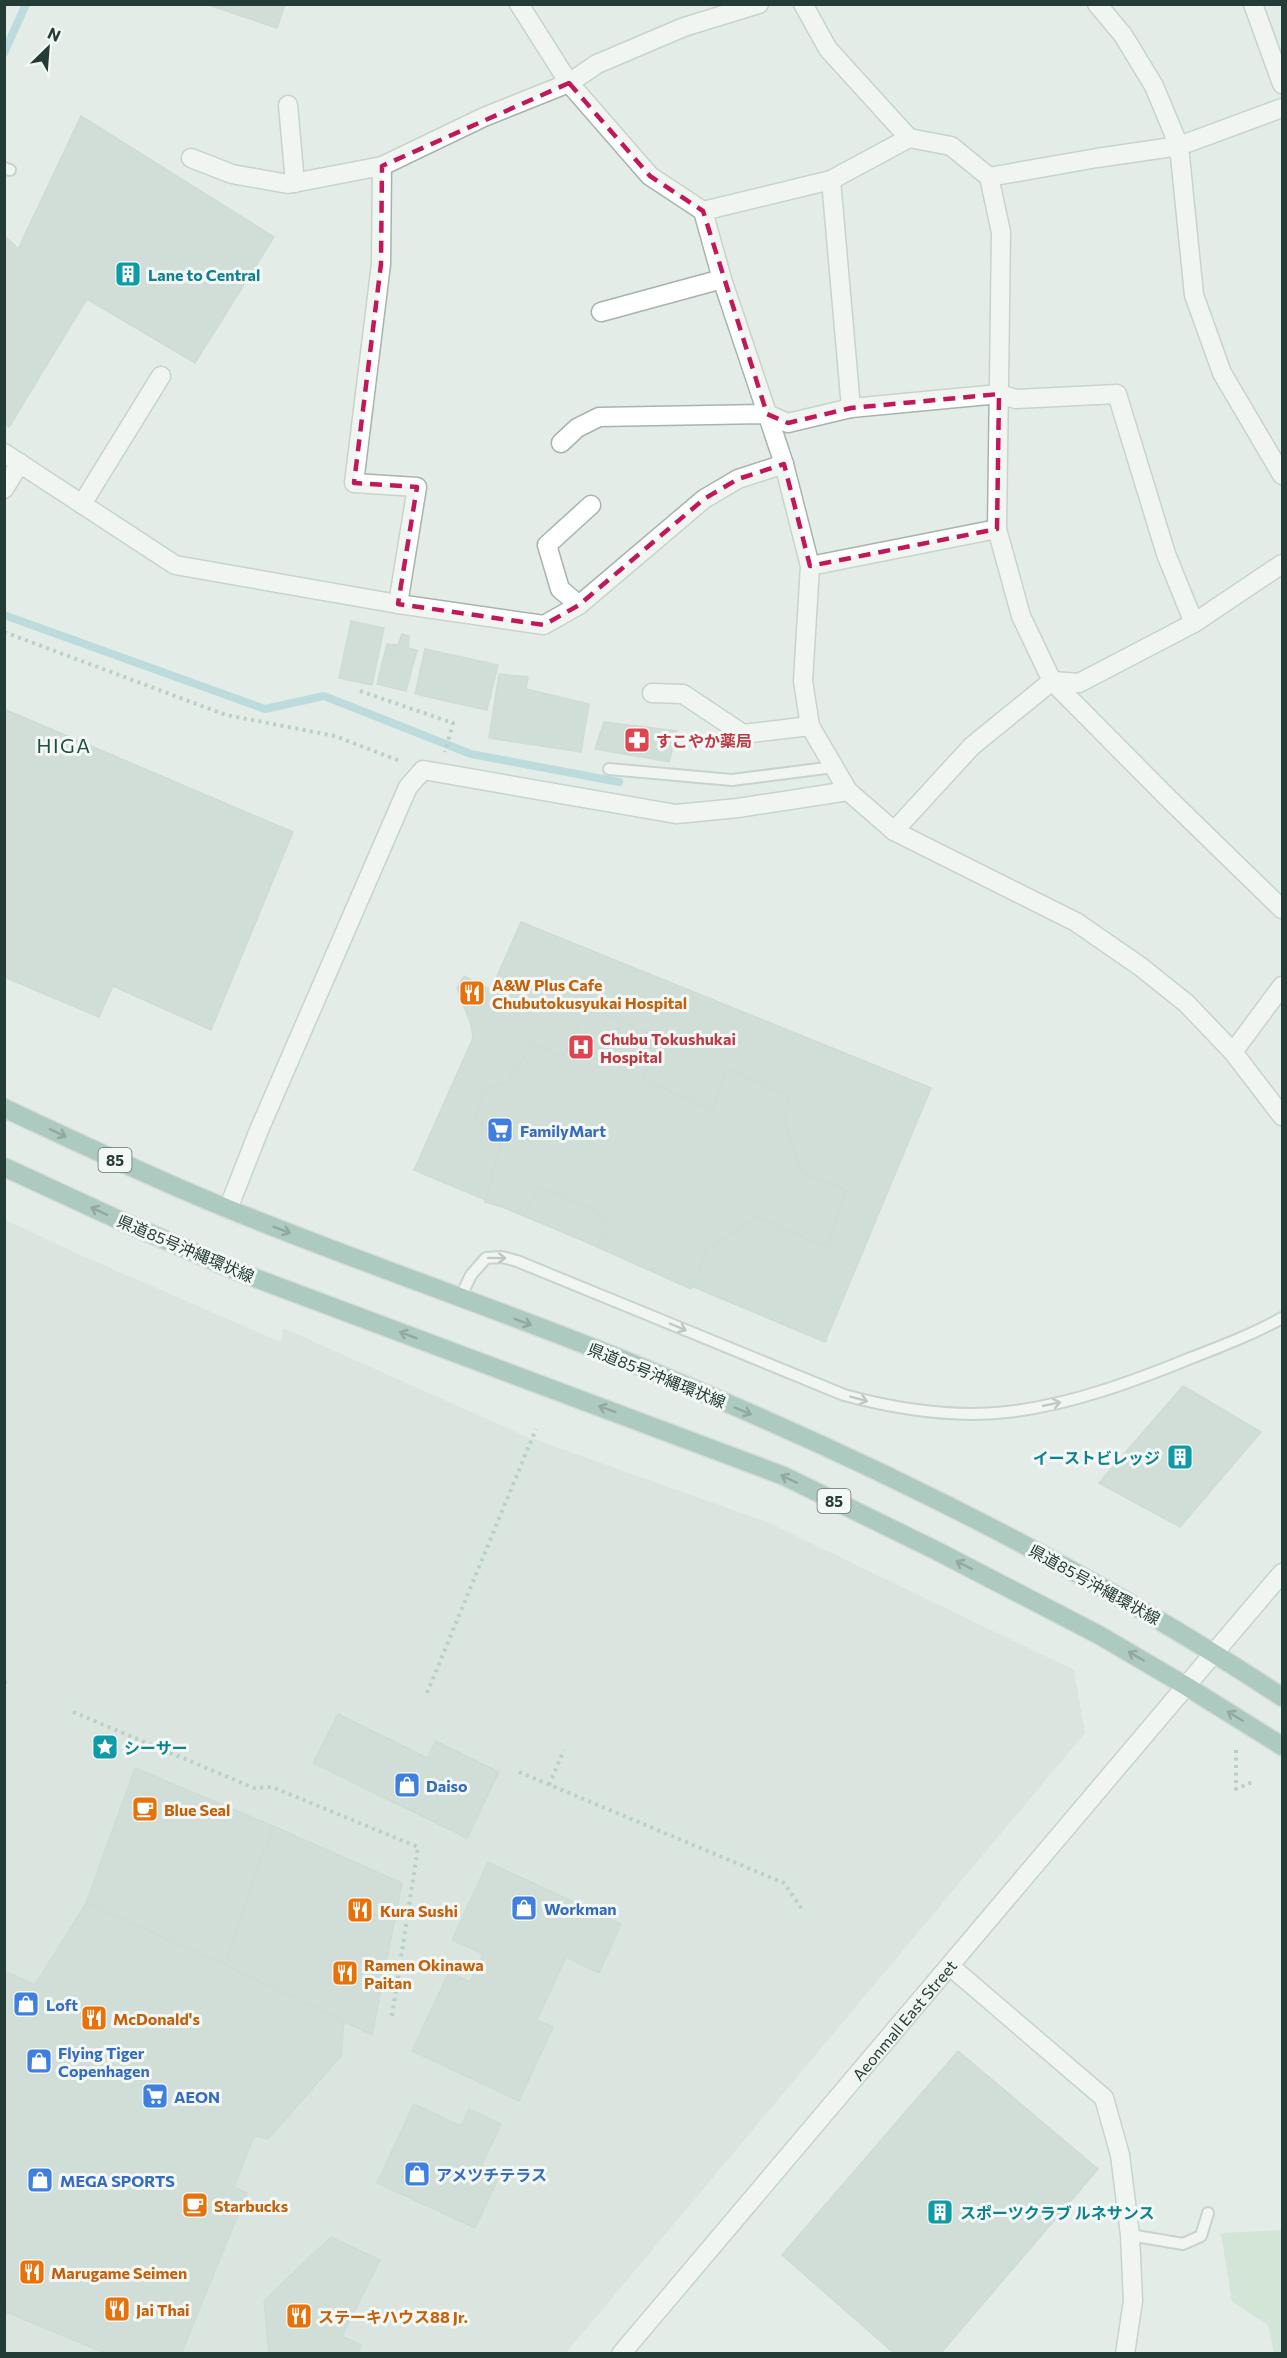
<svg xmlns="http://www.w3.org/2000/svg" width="1287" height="2358" font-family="Commissioner,'Noto Sans JP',sans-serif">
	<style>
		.built { fill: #d1dcd6 }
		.green { fill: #bcdcc4 }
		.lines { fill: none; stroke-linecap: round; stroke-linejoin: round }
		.stream { stroke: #8dc6ce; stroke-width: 8 }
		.building { fill: #bbc9c3; stroke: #b5c5be; stroke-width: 1.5 }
		.service-casing { stroke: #a6b4ae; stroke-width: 14 }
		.minor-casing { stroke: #a6b4ae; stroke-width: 21 }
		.tertiary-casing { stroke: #a6b4ae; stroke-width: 21 }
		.secondary-casing { stroke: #a1b7af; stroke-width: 21 }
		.primary-casing { stroke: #c1c8c6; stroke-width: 21 }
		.path { stroke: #84aea0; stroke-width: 4; stroke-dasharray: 3 4.5; stroke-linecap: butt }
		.service { stroke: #fff; stroke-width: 10 }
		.minor { stroke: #fff; stroke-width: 18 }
		.tertiary { stroke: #fff; stroke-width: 18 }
		.secondary { stroke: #fff; stroke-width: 18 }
		.primary { stroke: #699f90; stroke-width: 18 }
		.oneway { stroke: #34554c }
		.oneway2 { stroke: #919e9a }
		.marked { fill: none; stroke: #c2185b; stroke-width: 4.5; stroke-dasharray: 12 8; stroke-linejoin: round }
		.labels { text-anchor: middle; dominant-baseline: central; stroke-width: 6; stroke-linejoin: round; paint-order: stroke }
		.shield { fill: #f3f8f6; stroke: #61746f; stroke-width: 1.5 }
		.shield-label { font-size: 15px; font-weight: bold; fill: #233c35 }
		.culture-label { font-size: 16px; font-weight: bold; fill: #0d838f; stroke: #f3f8f6; text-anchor: start }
		.health-label { font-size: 16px; font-weight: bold; fill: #be3a42; stroke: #f3f8f6; text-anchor: start }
		.food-label { font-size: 16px; font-weight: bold; fill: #c56008; stroke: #f3f8f6; text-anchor: start }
		.shop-label { font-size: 16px; font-weight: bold; fill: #366cbe; stroke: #f3f8f6; text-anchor: start }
		.street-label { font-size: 16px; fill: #233c35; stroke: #f3f8f6 }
		.quarter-label { font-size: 20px; letter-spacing: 1.5px; fill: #204e41; stroke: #f3f8f6 }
	</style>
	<rect width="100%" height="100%" fill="#e3ece7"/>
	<path class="built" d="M4,1219L78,1254L281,1342L283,1328L525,1436L767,1522L1074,1670L1085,1733L566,2353H5Z"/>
	<path class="green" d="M1282,2230V2353H1274L1268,2325L1232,2302L1221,2233Z"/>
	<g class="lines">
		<g class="stream">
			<path d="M4,53L26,4"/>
			<path d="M4,615L265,709L324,696L471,754L619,782"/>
		</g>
	</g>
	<g class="building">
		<path d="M206,4H285L277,28Z"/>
		<path d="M81,116L274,237L195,363L87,299L9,427L4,425V235L18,249Z"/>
		<path d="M351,621L384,628L372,685L339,678Z"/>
		<path d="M402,634L409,636L408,648L417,650L406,691L377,684L387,644L398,645Z"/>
		<path d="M425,649L498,665L487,710L415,694Z"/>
		<path d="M499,674L528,677L526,689L589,704L581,752L489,738Z"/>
		<path d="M4,709L293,832L211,1030L113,986L99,1017L4,977Z"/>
		<path d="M604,722L677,731L669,762L595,749Z"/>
		<path d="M521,922L931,1088L825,1342L414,1170L473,1038L471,1025L457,988L464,976L491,990Z"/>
		<path d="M588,1007L658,1038L642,1078L713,1111L727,1068L790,1097L783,1120L801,1172L847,1191L826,1247L757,1217L707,1249L691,1289L597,1247L610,1224L594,1209L539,1187L525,1214L485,1202L501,1143L475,1118L487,1088L507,1083L533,1044L563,1057Z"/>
		<path d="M1183,1386L1261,1432L1180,1527L1099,1483Z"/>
		<path d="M338,1714L427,1758L436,1741L499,1772L467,1838L313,1763Z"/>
		<path d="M135,1768L273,1826L225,1965L86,1903Z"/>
		<path d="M273,1826L402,1883L372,2035L225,1965Z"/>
		<path d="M488,1862L621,1924L599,1973L566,1957L537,2020L553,2027L519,2101L412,2051L449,1972L470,1982L483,1954L452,1940Z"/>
		<path d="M86,1903L225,1965L344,2021L341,2056L268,2139L254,2136L234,2187L247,2193L181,2354H107L4,2311V1971L35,1985Z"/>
		<path d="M958,2051L1098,2169L940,2354H895L782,2255Z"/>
		<path d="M414,2104L461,2126L469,2109L501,2124L481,2166L500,2175L475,2228L377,2183Z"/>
		<path d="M331,2237L380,2260L342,2336L361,2345L357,2354H269L264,2301Z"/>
	</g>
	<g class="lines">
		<defs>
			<g id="service">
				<path d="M4,168L10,170"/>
				<path d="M609,769L732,780L834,767"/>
				<path d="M460,1298L471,1275L486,1258L502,1257L517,1261L844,1395C896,1409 953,1418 1007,1412C1070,1405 1132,1382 1191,1358C1222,1346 1253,1334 1282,1318"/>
				<path d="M1130,2235L1183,2244L1201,2236L1208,2213"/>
			</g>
			<g id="minor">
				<path d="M519,4L569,83L650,176L703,211L722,279L784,464L810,566L803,681L810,726L848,791L894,831L1076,922L1141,967L1186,1003L1233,1052L1282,1116"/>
				<path d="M803,4L828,49L909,138"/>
				<path d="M1097,4L1123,35L1154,86L1179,146L1194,295L1222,373L1282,475"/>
				<path d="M1253,4L1282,84"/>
				<path d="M288,105L295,183"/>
				<path d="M191,158L232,174L288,184L382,166L381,264L354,483L417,487L398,604"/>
				<path d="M382,166L484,117L569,83L597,64L684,27L759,4"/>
				<path d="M989,177L1097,158L1179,146L1282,108"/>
				<path d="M831,180L851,408"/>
				<path d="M703,211L831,180L909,138L951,146L989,177L1001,232L997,529L1021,616L1052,681L1170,800L1282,909"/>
				<path d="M601,312L722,279"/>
				<path d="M561,443L577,428L599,417L767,414L788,423L851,408L999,394L1016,399L1117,394L1166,554L1194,623"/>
				<path d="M4,453L175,565L398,604L544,625L579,605L704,499L738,479L784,464"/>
				<path d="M4,489L20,463"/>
				<path d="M82,504L161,376"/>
				<path d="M810,566L997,529"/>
				<path d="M579,605L560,589L547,545L591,505"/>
				<path d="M652,693L683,694L743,734L810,726"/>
				<path d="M894,831L972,746L1052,681L1079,683L1194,623L1282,564"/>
				<path d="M1233,1052L1282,986"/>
				<path d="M228,1209L259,1130L408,787L423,770L676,814L738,808L848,791"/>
			</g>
			<g id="tertiary">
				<path d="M950,1966L1104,2098L1120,2155L1130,2235L1133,2301L1125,2354"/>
				<path id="s1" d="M621,2354L1186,1686"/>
			</g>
			<path id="secondary" d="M1186,1686L1282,1573"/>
			<g id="primary">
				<path d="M4,1108C79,1143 154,1179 231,1210C364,1264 501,1310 634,1364C860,1456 1079,1563 1282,1697"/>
				<path d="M4,1167L119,1220L239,1272L784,1476L937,1551L1099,1635L1186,1686L1282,1746"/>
			</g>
		</defs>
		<use href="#service" class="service-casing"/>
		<use href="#minor" class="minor-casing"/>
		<use href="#tertiary" class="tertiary-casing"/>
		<use href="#secondary" class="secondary-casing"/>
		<use href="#primary" class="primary-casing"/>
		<g class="path">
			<path d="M4,632L226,715L335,736L400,761"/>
			<path d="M360,691L453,723L445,752"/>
			<path d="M4,1682L7,1683"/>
			<path d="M427,1693L536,1429"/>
			<path d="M73,1712L254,1788L272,1787L418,1847L392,2016"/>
			<path d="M1236,1750V1789L1255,1781"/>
			<path d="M519,1772L784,1883L802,1909"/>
			<path d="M549,1785L564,1750"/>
		</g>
		<use href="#service" class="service"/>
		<use href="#minor" class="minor"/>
		<use href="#tertiary" class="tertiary"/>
		<use href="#secondary" class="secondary"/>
		<use href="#primary" class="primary"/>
	</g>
	<defs><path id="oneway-shaft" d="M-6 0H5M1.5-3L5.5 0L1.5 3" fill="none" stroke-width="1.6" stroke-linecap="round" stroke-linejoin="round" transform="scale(1.5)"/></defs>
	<g class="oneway">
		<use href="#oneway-shaft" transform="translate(58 1133) rotate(25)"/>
		<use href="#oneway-shaft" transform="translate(99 1211) rotate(-155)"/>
		<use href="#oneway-shaft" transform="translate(282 1230) rotate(21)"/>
		<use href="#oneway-shaft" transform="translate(523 1322) rotate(21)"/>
		<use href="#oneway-shaft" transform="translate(408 1335) rotate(-159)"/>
		<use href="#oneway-shaft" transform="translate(607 1409) rotate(-160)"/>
		<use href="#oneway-shaft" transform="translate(743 1411) rotate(23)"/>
		<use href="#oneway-shaft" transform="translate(789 1479) rotate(-155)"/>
		<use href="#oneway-shaft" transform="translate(964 1565) rotate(-153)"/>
		<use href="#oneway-shaft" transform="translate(1136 1656) rotate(-150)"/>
		<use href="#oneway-shaft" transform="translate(1235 1716) rotate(-148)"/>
	</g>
	<g class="oneway2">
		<use href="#oneway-shaft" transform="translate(497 1258) rotate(1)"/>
		<use href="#oneway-shaft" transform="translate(678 1327) rotate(23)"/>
		<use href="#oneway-shaft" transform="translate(859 1399) rotate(15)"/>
		<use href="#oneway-shaft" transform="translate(1052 1404) rotate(-12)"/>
	</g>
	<path d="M0 0H1287V2358H0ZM569,83L650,176L703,211L767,414L788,423L851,408L999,394L997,529L810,566L784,464L738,479L704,499L579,605L544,625L398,604L417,487L354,483L381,264L382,166Z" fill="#e3ece7" fill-opacity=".55" fill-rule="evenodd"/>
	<path class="marked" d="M569,83L650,176L703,211L767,414L788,423L851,408L999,394L997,529L810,566L784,464L738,479L704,499L579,605L544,625L398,604L417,487L354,483L381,264L382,166Z"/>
	<defs>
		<symbol id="building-square" viewBox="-11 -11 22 22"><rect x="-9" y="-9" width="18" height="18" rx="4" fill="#0f9aa8" stroke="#f3f8f6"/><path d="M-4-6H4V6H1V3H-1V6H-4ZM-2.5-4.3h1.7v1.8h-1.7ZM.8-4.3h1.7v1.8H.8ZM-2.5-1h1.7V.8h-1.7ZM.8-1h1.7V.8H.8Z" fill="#fff"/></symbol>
		<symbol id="pharmacy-square" viewBox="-11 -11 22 22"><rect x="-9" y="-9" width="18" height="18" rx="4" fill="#e0444e" stroke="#f3f8f6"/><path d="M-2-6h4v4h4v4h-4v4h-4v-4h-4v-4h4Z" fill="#fff"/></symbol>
		<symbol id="restaurant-square" viewBox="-11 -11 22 22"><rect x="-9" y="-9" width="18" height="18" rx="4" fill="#e8710a" stroke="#f3f8f6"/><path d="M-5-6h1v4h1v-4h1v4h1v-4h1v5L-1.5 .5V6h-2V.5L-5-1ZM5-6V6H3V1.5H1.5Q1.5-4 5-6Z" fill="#fff"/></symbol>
		<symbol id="hospital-square" viewBox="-11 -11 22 22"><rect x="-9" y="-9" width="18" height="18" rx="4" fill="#e0444e" stroke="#f3f8f6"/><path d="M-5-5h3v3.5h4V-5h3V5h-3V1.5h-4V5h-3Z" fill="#fff"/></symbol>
		<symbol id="supermarket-square" viewBox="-11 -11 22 22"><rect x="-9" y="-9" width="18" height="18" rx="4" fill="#3f7fe0" stroke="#f3f8f6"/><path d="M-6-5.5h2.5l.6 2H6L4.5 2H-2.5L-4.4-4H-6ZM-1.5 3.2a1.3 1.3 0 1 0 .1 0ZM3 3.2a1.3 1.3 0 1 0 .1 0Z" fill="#fff"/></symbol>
		<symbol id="sight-square" viewBox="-11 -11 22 22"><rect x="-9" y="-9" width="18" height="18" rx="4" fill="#0f9aa8" stroke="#f3f8f6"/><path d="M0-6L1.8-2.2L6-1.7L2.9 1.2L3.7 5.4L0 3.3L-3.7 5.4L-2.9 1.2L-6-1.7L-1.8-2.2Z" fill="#fff"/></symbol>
		<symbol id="shop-square" viewBox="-11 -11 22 22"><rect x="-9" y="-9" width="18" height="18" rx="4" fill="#3f7fe0" stroke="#f3f8f6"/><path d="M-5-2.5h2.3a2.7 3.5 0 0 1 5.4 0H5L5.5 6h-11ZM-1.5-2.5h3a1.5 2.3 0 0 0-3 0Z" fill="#fff"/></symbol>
		<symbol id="cafe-square" viewBox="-11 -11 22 22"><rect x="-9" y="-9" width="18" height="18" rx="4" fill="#e8710a" stroke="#f3f8f6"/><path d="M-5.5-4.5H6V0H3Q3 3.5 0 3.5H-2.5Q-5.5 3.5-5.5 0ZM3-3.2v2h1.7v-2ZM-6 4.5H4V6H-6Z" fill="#fff"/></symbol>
	</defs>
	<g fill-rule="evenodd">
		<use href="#building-square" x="113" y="259" width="30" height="30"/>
		<use href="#pharmacy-square" x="622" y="725" width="30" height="30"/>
		<use href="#restaurant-square" x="457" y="978" width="30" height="30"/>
		<use href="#hospital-square" x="566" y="1032" width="30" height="30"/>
		<use href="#supermarket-square" x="485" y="1115" width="30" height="30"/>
		<use href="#building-square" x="1165" y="1442" width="30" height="30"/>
		<use href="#sight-square" x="90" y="1732" width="30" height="30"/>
		<use href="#shop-square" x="392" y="1770" width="30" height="30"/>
		<use href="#cafe-square" x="130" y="1794" width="30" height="30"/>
		<use href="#shop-square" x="509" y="1893" width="30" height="30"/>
		<use href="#restaurant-square" x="345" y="1895" width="30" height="30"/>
		<use href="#restaurant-square" x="330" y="1958" width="30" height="30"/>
		<use href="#shop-square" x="11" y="1989" width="30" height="30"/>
		<use href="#restaurant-square" x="79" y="2003" width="30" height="30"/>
		<use href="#shop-square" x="24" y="2046" width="30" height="30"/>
		<use href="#supermarket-square" x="140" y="2081" width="30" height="30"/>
		<use href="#shop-square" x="402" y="2159" width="30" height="30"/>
		<use href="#shop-square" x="25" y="2165" width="30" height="30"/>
		<use href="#cafe-square" x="180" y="2190" width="30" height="30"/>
		<use href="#building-square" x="925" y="2197" width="30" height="30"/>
		<use href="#restaurant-square" x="17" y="2257" width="30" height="30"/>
		<use href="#restaurant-square" x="102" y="2294" width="30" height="30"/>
		<use href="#restaurant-square" x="284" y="2301" width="30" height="30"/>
	</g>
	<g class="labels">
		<g class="shield">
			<rect x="98.5" y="1148" width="33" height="24" rx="4.5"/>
			<rect x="817.5" y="1489" width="33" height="24" rx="4.5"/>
		</g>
		<g class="shield-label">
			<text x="115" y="1160">85</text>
			<text x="834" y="1501">85</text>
		</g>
		<g class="culture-label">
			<text x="148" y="274">Lane to Central</text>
			<text x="1160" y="1457" text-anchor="end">イーストビレッジ</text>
			<text x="124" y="1747">シーサー</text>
			<text x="960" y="2212">スポーツクラブ ルネサンス</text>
		</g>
		<g class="health-label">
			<text x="656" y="740">すこやか薬局</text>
			<text x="600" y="1038">Chubu Tokushukai<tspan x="600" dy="18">Hospital</tspan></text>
		</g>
		<g class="food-label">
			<text x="492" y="984">A&amp;W Plus Cafe<tspan x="492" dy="18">Chubutokusyukai Hospital</tspan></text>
			<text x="164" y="1809">Blue Seal</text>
			<text x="380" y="1910">Kura Sushi</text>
			<text x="364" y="1964">Ramen Okinawa<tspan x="364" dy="18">Paitan</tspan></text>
			<text x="113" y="2018">McDonald's</text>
			<text x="214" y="2205">Starbucks</text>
			<text x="51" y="2272">Marugame Seimen</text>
			<text x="136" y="2309">Jai Thai</text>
			<text x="318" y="2316">ステーキハウス88 Jr.</text>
		</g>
		<g class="shop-label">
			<text x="520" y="1130">FamilyMart</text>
			<text x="426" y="1785">Daiso</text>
			<text x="544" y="1908">Workman</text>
			<text x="46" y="2004">Loft</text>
			<text x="58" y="2052">Flying Tiger<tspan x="58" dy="18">Copenhagen</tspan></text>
			<text x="174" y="2096">AEON</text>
			<text x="436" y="2174">アメツチテラス</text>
			<text x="60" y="2180">MEGA SPORTS</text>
		</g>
		<g class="street-label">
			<text transform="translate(186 1248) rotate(23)">県道85号沖縄環状線</text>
			<text transform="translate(657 1375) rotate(22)">県道85号沖縄環状線</text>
			<text transform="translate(1095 1584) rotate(29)">県道85号沖縄環状線</text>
			<text stroke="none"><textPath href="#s1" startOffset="438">Aeonmall East Street</textPath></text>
		</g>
		<g class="quarter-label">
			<text x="64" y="745">HIGA</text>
		</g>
	</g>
	<rect width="1287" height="2358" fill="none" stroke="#233c35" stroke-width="12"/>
	<g transform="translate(48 48) rotate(25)" stroke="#f3f8f6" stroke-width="4.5" paint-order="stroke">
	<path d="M0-4.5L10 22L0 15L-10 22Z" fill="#233c35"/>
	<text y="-9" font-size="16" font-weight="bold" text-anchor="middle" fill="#233c35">N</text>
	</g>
</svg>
